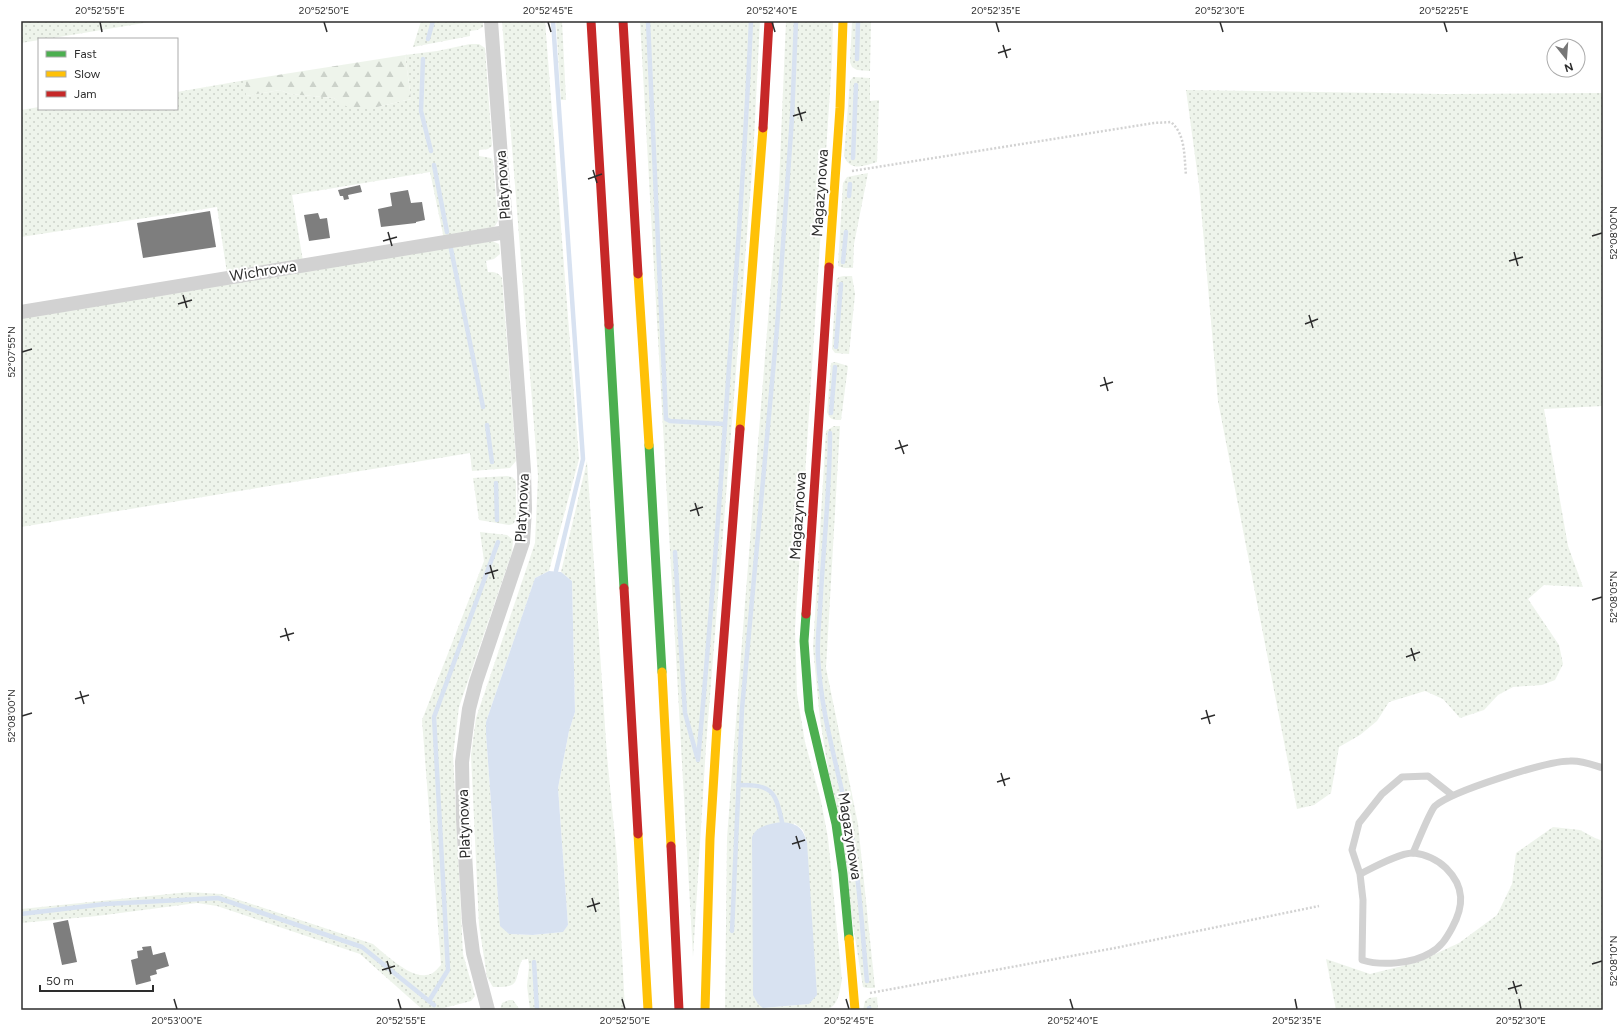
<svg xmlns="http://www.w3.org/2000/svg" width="1624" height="1031" font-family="Figtree,sans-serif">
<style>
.grass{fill:url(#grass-dots);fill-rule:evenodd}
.forest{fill:url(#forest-firs)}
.water{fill:#d8e2f1}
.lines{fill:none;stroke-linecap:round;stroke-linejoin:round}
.stream{stroke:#d8e2f1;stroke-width:4.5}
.building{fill:#7e7e7e}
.path{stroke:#d2d2d2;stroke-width:2.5;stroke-dasharray:2 2;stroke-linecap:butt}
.lane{stroke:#d2d2d2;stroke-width:7}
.street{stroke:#d2d2d2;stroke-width:14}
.fast{stroke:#4caf50;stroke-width:9}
.slow{stroke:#ffc107;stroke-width:9}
.jam{stroke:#c62828;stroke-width:9}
.ticks{fill:none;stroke:#2d2d2d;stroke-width:1.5}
.labels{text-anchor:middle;stroke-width:4;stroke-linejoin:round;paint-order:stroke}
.street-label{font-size:15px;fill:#2d2d2d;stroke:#fff}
.neatline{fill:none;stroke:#2d2d2d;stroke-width:1.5}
.ticks-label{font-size:10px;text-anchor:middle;fill:#2d2d2d}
</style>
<defs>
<pattern id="grass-dots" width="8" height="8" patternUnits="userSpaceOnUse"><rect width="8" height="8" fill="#eef4eb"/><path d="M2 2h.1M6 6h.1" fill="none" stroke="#ccd2ca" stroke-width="1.8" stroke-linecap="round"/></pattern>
<pattern id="forest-firs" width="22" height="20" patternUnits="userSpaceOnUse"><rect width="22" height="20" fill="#eef4eb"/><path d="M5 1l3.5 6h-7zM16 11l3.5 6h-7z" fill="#ccd2ca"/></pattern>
</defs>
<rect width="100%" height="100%" fill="#fff"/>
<g class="grass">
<polygon points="21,21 156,21 47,39 39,39 39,40 21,43"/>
<polygon points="421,21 483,21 483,27 477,30 470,31 470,36 413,47"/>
<path d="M 502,21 L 545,21 L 579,459 L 549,571 L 535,578 L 486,722 L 486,734 L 499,911 L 509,934 L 534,935 L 562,932 L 568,925 L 558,788 L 569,731 L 575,712 L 572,581 L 561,572 L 587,461 L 607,756 L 617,858 L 625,1010 L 530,1010 L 527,986 L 529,966 L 528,959 L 522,960 C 513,980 523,988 493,987 L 487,977 L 479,925 L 471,755 L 476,718 L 535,543 L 538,476 Z"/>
<polygon points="556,21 562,21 566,100 561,100"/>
<polygon points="640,21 760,21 753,159 706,746 693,957"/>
<path d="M 786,21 L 833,21 L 832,60 L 795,629 L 797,694 L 805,742 L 821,801 L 828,838 L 842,980 C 839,992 839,1006 826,1010 L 725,1010 L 727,838 L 745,603 L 779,184 ZM 794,823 L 803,830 L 807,842 L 809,1004 L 763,1008 Z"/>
<polygon points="852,21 871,21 870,71 857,70 852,67 850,62"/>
<polygon points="470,44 479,44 485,48 492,146 488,149 479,150 479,156 491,158 493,161 498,221 495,226 491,228 444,239 430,172 292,195 303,261 227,273 217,207 21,237 21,110 39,107 39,109 177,109 177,92 246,80 246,96 280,90 290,94 334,98 343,104 377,107 411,99 405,55 437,51"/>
<path d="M 853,77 L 870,78 L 870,101 L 879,100 L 877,162 C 864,166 850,172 844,156 L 850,81 Z"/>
<polygon points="1186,90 1444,94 1603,93 1603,406 1544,409 1568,546 1583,587 1544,585 1528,599 1559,645 1563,664 1555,680 1542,685 1513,687 1498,695 1484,710 1460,718 1443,699 1425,691 1389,702 1377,721 1360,735 1339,747 1331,793 1314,805 1297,809 1218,401 1199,185"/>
<polygon points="868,173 854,244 853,268 844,268 838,266 843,183 847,177"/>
<path d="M 492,241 L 499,244 L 500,254 L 494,259 L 486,261 L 488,272 C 494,272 498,272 502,278 L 516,461 L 510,468 L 472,471 L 470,453 L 21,527 L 21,316 Z"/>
<polygon points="844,276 852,276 855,294 849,354 835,353 832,349 836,280 839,277"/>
<path d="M 835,362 L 848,366 L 841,420 C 833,420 830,420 827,412 L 831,363 Z"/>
<polygon points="834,426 840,426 826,668 858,824 875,988 867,988 863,987 820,719 813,648 826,431"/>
<polygon points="507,476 512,477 516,481 516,520 513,524 509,525 479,520 473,478"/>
<path d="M 480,532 L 507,535 L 513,540 L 512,552 L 459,707 L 453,755 L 463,954 L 475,996 L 471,1001 L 436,1010 L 423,1010 L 360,954 L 217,906 L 197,903 L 97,916 L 21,923 L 21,909 L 189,892 L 221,894 L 373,944 C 385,954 410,978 426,975 C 433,975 437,969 441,965 L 422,720 L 484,561 Z"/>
<polygon points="1553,827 1580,830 1595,838 1603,841 1603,1010 1336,1010 1326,959 1370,974 1418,962 1459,943 1497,915 1512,884 1516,853"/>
<polygon points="877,997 878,1010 863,1010 865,1001 869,998"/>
<polygon points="509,1000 513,1000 520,1010 500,1010 502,1003"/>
</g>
<polygon class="forest" points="405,55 411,99 377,107 353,108 343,105 334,98 290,94 280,90 246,96 246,80"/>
<g class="water">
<polygon points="549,571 561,572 572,581 575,712 569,731 558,788 568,925 563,932 533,935 509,934 500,926 486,734 486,722 535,578"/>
<path d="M 782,822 C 798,824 802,827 807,842 L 817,995 L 809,1004 L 763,1008 L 758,1004 L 753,995 L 752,837 C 757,825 771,824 782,822 Z"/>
</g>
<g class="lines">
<g class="stream">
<polyline points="553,21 583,459 556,571"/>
<polyline points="648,21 666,419 670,421 725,424"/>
<polyline points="428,39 433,21"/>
<polyline points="423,59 421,111 431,151"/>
<polyline points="857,59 858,22"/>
<polyline points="853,158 856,85"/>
<polyline points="434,165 447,232"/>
<polyline points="849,196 850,184"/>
<polyline points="451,249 483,407"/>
<polyline points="843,262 846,232"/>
<polyline points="836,347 841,284"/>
<polyline points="831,413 835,367"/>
<polyline points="487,425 492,462"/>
<path d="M 830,433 C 830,492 823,550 820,609 C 819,625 817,642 818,657 C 821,718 840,774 851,833 C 860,882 862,932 867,981"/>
<polyline points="496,483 497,520"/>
<polyline points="675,552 685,713 697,757"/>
<path d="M 698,760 C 710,629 720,498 729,367 C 738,251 746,136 751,21"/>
<path d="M 738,785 C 771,785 775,789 782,822"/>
<polyline points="21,914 105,904 218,898 362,947 434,1005"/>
<polyline points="732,931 742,709 777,328 792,118 796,21"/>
<polyline points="534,962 537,1010"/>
<polyline points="429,1001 448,970 434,717 498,542"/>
<polyline points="869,1008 870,1010"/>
</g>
</g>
<g class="building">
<polygon points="360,185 362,192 348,195 349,199 344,200 343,196 340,196 338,190"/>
<polygon points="408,190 411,203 422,202 425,220 416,222 416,223 381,227 378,209 392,206 390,193"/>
<polygon points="210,211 216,247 143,258 137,223"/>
<polygon points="318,213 320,219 327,218 330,238 309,241 304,215"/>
<polygon points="68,920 77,962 62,965 53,923"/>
<polygon points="151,946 153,955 165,952 169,966 156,970 157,974 150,976 151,981 136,985 131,960 138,958 137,951 143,950 142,947"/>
</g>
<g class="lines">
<g class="path">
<path d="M 852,171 L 1154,123 L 1171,122 C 1186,135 1184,157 1186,175"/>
<polyline points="870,993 1115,948 1319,906"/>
</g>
<g class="lane">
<path d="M 1413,853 C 1417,844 1430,811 1435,806 C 1452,791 1547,761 1570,761 C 1581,760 1593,765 1603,768"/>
<path d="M 1360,874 C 1372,868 1401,852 1414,853 C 1425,854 1438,860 1446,868 C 1465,887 1464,906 1452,928 C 1446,939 1441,947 1430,953 C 1412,964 1381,966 1362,960 L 1363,900 L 1360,874 L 1352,850 L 1359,823 L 1382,794 L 1402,777 L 1428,776 L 1452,795"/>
</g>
<g class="street">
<polyline points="21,312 506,232"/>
<polyline points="488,1010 473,953 469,922 463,819 462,762 469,709 476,682 523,542 525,509 524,470 491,21"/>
</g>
<g class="fast">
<polyline points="609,325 624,588"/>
<polyline points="649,445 662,672"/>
<polyline points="806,614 804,641 809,710 836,824 843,874 849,939"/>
</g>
<g class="slow">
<polyline points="829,267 840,108 843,21"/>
<polyline points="638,274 649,445"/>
<polyline points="740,429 763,128"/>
<polyline points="662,672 671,846"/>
<polyline points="638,834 648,1010"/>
<polyline points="849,939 855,1010"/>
<polyline points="705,1010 710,839 717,726"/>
</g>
<g class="jam">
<polyline points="591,21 609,325"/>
<polyline points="623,21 638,274"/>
<polyline points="763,128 769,21"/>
<polyline points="624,588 638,834"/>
<polyline points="806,614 829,267"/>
<polyline points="717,726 740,429"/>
<polyline points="671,846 679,1010"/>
</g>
</g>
<path class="ticks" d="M 100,22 L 102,32M 324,22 L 327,32M 548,22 L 551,32M 772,22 L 775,32M 996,22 L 999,32M 1220,22 L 1223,32M 1444,22 L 1447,32M 1003,45 L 1007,58M 998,53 L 1011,49M 798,107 L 802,121M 793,116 L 806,112M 593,170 L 597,183M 588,179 L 602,174M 388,232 L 392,246M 1592,236 L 1602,233M 383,241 L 397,237M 1514,252 L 1518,266M 1509,261 L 1523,257M 183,295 L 187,308M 178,304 L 192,300M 1309,315 L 1313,328M 1305,324 L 1318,319M 22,352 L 32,349M 1104,377 L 1108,391M 1100,386 L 1113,382M 899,440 L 904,454M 895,449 L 908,445M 695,503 L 699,516M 690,511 L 703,507M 490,565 L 494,579M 485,574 L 498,570M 1592,600 L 1602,597M 285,628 L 289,641M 280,637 L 294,633M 1411,648 L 1415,661M 1406,657 L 1420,652M 80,691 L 84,704M 75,699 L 89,695M 1206,710 L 1210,724M 22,716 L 32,713M 1201,719 L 1215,715M 1001,773 L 1005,786M 997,782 L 1010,778M 796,836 L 800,849M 792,844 L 805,840M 592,898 L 596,912M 587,907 L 600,903M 387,961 L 391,974M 1592,964 L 1602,961M 382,970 L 395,966M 1513,981 L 1517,994M 1508,989 L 1522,985M 174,999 L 177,1009M 398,999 L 401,1009M 622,999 L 625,1009M 846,999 L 849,1009M 1070,999 L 1073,1009M 1295,999 L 1297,1009M 1519,999 L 1521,1009"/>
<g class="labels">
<g class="street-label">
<text transform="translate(503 185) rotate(-94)" y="5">Platynowa</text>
<text transform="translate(820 193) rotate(-86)" y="5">Magazynowa</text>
<text transform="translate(263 271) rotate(-9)" y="5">Wichrowa</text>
<text transform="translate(522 508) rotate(-87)" y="5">Platynowa</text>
<text transform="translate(798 516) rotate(-86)" y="5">Magazynowa</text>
<text transform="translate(464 824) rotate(-92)" y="5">Platynowa</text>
<text transform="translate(850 836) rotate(81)" y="5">Magazynowa</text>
</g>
</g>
<rect width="1624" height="1031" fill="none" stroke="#ffffff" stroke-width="44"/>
<rect x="38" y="38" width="140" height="72" fill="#ffffff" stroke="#ababab"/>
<rect x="46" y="51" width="20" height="6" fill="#4caf50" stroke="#ababab"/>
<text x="74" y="58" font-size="12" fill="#2d2d2d">Fast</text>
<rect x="46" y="71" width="20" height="6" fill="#ffc107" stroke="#ababab"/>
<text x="74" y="78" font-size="12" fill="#2d2d2d">Slow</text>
<rect x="46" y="91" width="20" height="6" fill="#c62828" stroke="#ababab"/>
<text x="74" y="98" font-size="12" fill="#2d2d2d">Jam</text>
<g transform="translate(1566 58) rotate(163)"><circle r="19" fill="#ffffff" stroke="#ababab"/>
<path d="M0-3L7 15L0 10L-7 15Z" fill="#767676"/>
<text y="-6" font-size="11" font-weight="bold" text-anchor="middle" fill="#2d2d2d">N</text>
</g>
<path d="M40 985v6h113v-6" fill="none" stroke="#2d2d2d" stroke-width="2"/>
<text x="46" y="985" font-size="12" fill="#2d2d2d" stroke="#ffffff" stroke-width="3" paint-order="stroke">50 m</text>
<rect x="22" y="22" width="1580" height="987" class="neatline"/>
<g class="ticks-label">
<text x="100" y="14">20°52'55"E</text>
<text x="324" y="14">20°52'50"E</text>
<text x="548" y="14">20°52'45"E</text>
<text x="772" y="14">20°52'40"E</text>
<text x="996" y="14">20°52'35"E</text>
<text x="1220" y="14">20°52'30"E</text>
<text x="1444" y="14">20°52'25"E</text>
<text transform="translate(1613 233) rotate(-90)" y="4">52°08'00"N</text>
<text transform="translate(11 352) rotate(-90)" y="4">52°07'55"N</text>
<text transform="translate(1613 597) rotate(-90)" y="4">52°08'05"N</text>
<text transform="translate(11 716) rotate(-90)" y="4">52°08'00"N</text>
<text transform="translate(1613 961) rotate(-90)" y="4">52°08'10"N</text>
<text x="177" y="1024">20°53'00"E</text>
<text x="401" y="1024">20°52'55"E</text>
<text x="625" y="1024">20°52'50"E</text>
<text x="849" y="1024">20°52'45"E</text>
<text x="1073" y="1024">20°52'40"E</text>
<text x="1297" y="1024">20°52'35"E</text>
<text x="1521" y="1024">20°52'30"E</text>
</g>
</svg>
